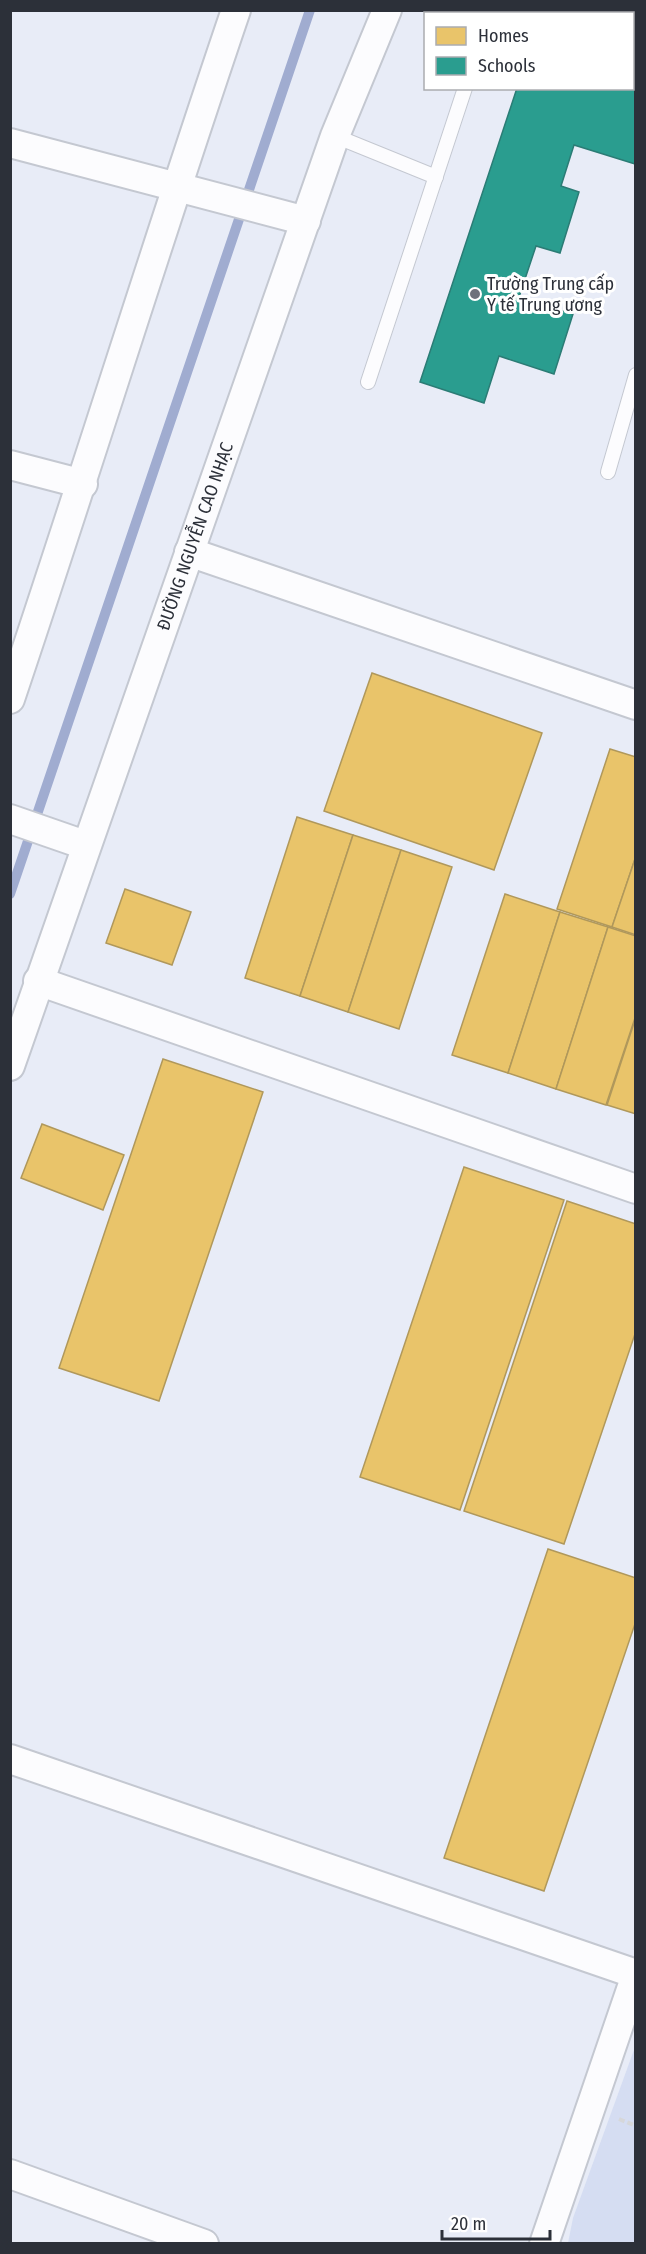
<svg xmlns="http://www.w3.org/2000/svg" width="646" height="2254" font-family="'Fira Sans Condensed',sans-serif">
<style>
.green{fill:#d5ddf2}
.homes{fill:#e9c46a;stroke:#b0985b;stroke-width:1.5}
.schools{fill:#2a9d8f;stroke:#2b7c75;stroke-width:1.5}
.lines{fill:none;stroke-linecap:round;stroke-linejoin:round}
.stream{stroke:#a0acd0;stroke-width:10}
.service-casing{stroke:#c4c8d1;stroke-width:16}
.minor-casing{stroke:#c4c8d1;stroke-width:32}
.path{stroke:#d6d7da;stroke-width:4;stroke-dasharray:6 3;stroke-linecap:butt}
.service{stroke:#fcfcfe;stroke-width:14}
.minor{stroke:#fcfcfe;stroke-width:28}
.poi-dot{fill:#6e727c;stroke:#fff;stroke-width:2}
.labels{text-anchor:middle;stroke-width:6;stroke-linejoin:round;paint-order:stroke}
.poi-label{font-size:18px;fill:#2c3039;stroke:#fff;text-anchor:start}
.street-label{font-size:18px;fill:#2c3039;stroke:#fff}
</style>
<rect width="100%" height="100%" fill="#e8ecf7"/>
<polygon class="green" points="635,2047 635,2243 568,2243 573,2218"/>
<g class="homes">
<polygon points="372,673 542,733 494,870 324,811"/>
<polygon points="610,749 636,757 636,856 612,927 557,909"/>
<polygon points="297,817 353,835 300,996 245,978"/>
<polygon points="353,835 401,850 348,1012 300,996"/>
<polygon points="401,850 452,867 399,1029 348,1012"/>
<polygon points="636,856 636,935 612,927"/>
<polygon points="125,889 191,912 172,965 106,943"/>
<polygon points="505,894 560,912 508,1073 452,1055"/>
<polygon points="560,912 608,927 556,1089 508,1073"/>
<polygon points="608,927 636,936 636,1015 606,1105 556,1089"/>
<polygon points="636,1017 636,1114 607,1105"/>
<polygon points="163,1059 263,1092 159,1401 59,1368"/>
<polygon points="42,1124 124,1155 103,1210 21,1178"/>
<polygon points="464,1167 564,1200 460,1510 360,1477"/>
<polygon points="567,1201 636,1224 636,1331 564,1544 464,1511"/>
<polygon points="548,1549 636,1578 636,1621 544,1891 444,1858"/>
</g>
<g class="schools">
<polygon points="542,10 558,10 567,14 541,14"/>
<polygon points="632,86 636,87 635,164 574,145 561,186 579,192 560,253 536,246 519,297 573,314 554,374 499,356 484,403 420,382 517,88 632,88"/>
</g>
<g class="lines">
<polyline class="stream" points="10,894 310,10"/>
<g class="service-casing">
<g id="service">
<polyline points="490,14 491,10"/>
<polyline points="335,136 436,177"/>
<polyline points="368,382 465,88"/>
<polyline points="608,472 636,375"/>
</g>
</g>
<g class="minor-casing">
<g id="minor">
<polyline points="10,143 306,221"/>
<polyline points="10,465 83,484"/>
<polyline points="189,552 636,705"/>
<path d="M 10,699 C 87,470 158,239 236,10"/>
<polyline points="10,819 85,845"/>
<polyline points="38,981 636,1189"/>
<path id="s1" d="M 10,1066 L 335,136 L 387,10"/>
<polyline points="10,1759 636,1974"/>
<polyline points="10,2174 204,2244"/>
<polyline points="544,2244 636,1975"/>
</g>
</g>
<polyline class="path" points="619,2119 636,2126"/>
<use href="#service" class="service"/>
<use href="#minor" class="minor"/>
</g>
<circle class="poi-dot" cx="475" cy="294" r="6"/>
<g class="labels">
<g class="poi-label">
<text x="487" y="290">Trường Trung cấp<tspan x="487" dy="21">Y tế Trung ương</tspan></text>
</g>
<g class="street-label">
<text dy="6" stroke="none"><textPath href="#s1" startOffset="561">ĐƯỜNG NGUYỄN CAO NHẠC</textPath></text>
</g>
</g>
<rect width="646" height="2254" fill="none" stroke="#2c3039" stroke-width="24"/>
<rect x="424" y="12" width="210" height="78" fill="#ffffff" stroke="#abacb0" stroke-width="1.5"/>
<rect x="436" y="27" width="30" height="18" fill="#e9c46a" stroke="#abacb0" stroke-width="1.5"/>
<text x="478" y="42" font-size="18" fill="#2c3039">Homes</text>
<rect x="436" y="57" width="30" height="18" fill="#2a9d8f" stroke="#abacb0" stroke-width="1.5"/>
<text x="478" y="72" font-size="18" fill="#2c3039">Schools</text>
<path d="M442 2230v9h108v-9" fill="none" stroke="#2c3039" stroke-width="3"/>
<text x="451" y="2230" font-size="18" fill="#2c3039" stroke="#ffffff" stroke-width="4.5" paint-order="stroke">20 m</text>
</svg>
